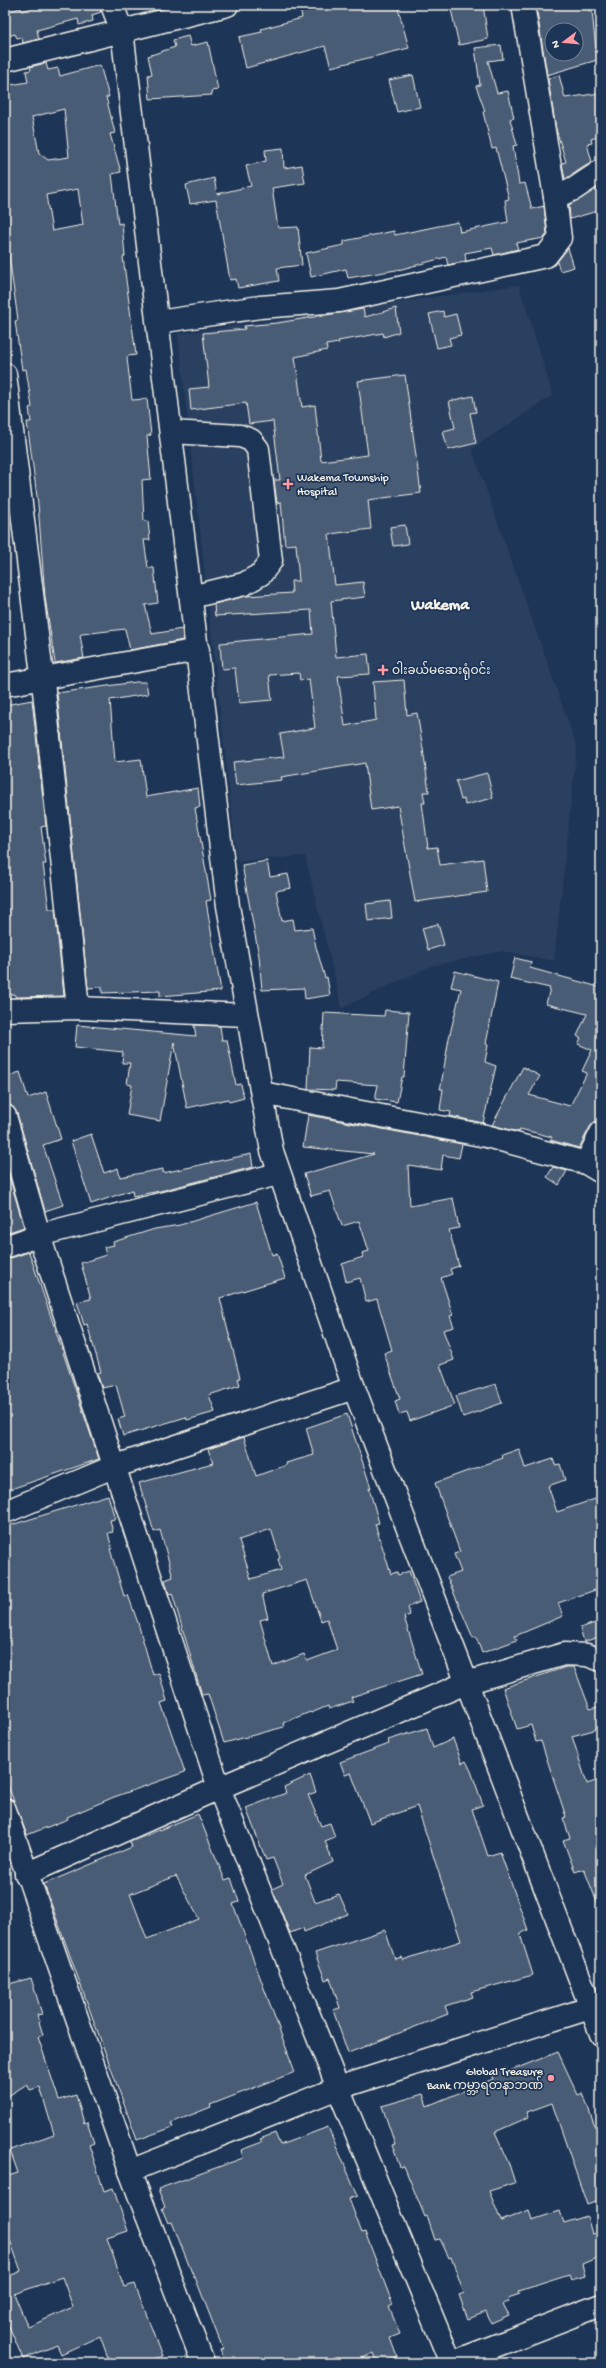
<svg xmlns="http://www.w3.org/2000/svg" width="606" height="2368" font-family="'Gochi Hand','Noto Sans Myanmar',sans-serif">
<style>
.built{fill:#2a4060}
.building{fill:#485b74;stroke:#f4f1e8;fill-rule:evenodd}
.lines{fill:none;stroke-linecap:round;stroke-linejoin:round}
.minor-casing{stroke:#f4f1e8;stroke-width:25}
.minor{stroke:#1d3557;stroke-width:22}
.poi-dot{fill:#ff9aa2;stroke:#1d3557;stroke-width:1.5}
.labels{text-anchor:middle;stroke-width:3.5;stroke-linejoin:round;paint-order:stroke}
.poi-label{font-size:12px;fill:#f4f1e8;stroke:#1d3557;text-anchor:start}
.district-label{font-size:16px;font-weight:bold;fill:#f4f1e8;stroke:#1d3557}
</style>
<rect width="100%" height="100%" fill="#1d3557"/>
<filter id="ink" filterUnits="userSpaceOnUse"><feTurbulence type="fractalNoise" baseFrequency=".025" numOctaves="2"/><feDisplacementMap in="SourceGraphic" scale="8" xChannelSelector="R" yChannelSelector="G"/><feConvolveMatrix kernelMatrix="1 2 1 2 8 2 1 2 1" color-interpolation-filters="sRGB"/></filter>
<g filter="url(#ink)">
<polygon class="built" points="519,285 553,395 472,449 577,747 554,961 502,951 431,966 342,1008 305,856 237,861 178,334"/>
<g class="building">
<polygon points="42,5 100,5 101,12 92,15 93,21 79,25 78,19 37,30 39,39 23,43 22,37 17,38 15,34 5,37 5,12 21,8 22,11"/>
<polygon points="312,5 332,5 333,9 353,5 397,5 409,48 331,67 325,46 246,68 239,37 262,32 261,29 302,18 300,8"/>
<polygon points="450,5 483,5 488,39 459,45"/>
<path d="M 536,5 L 589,5 L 589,11 L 592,11 L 597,60 L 547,75 ZM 552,30 L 576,30 L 576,54 L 552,54 Z"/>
<polygon points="188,36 191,46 208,42 218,90 211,91 212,95 150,99 148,75 152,74 148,56 175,47 173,40"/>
<polygon points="501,45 503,59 488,61 497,93 508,91 514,118 510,119 517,145 513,146 519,184 525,183 532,209 544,206 547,234 544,238 516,243 518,249 494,255 492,248 465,253 466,261 448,265 446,257 402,269 348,278 346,269 311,277 306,253 344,245 344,241 394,231 395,235 458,222 460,232 508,222 505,200 509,199 496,148 492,149 483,112 485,111 476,86 480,85 475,48"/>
<path d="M 46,63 L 48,70 L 58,68 L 60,76 L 100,65 L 109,97 L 106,97 L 115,133 L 110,134 L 121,172 L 112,174 L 118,224 L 122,223 L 125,256 L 123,257 L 136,355 L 128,356 L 127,358 L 132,400 L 147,399 L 151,435 L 147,436 L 151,479 L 142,480 L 144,521 L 148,521 L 150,540 L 144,540 L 148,568 L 154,568 L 158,603 L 145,605 L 152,634 L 182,629 L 183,640 L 130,650 L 125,629 L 82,634 L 80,635 L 84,658 L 55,663 L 45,597 L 38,504 L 27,422 L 31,422 L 29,408 L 32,407 L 26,369 L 22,370 L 15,321 L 18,320 L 5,228 L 5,209 L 9,208 L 5,184 L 5,86 L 28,82 L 26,71 L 31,70 L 30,67 ZM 64,109 L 69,157 L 48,160 L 39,153 L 32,117 ZM 78,189 L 83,225 L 52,231 L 46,195 Z"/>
<polygon points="413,75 420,107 397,112 389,80"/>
<polygon points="559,75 565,98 601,93 601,136 591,139 592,143 587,144 592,162 565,179 562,163 566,162 556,129 548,79"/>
<polygon points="283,148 284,168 302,165 305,183 272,188 278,228 298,227 302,265 277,268 279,281 238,288 236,279 230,280 216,200 190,204 186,185 214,178 217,194 251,186 246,166 266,161 265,150"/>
<polygon points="599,187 601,210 570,219 569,205"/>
<polygon points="568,248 574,267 560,271 557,262"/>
<polygon points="396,308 399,332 384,337 383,333 338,341 339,343 326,345 327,350 295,357 302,407 315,405 321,461 368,455 358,381 405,375 421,493 368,500 371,529 329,534 335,585 363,582 365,597 331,601 336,657 368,654 370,674 338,676 345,726 376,720 373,682 404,680 407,715 417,713 423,749 429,792 423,792 425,803 422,803 428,848 437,847 440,865 483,859 487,892 415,902 398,806 371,810 365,763 281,777 282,780 236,785 233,762 284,757 280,734 315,728 309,679 300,680 299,673 269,675 272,700 239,703 235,668 222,669 220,643 313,634 311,610 215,616 214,604 246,596 292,593 291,581 299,581 296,544 285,545 281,502 277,503 274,480 280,480 273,421 249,424 246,403 191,410 189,389 209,387 203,333 245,329 244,326 277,323 363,309 365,317"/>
<polygon points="443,311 444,317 456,314 461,335 449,338 451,345 437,348 429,314"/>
<polygon points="473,396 476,412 470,413 476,443 448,450 443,431 455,428 449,401"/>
<polygon points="405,525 408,544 393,546 390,527"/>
<polygon points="136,682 146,682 148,694 110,700 115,762 141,759 146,797 198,788 200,807 195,808 211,900 206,901 221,991 160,996 160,991 102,993 102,987 88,988 57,693"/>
<polygon points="32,700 46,826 41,827 46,864 43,864 49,909 55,909 64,996 15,997 15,994 5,995 5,844 8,843 5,821 5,705"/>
<polygon points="487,773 493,798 465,805 464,799 461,800 456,781"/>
<polygon points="267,861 270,877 288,874 291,888 276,891 282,921 293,919 295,930 312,928 316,947 325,978 327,977 330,995 305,999 304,988 262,990 259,956 242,865"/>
<polygon points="390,901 392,918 368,921 366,904"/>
<polygon points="438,924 444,945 428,950 422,928"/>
<polygon points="515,958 531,962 530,968 599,987 601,983 601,1121 594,1122 590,1127 579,1148 554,1141 550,1140 552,1137 520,1129 519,1132 492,1125 523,1067 540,1076 529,1095 570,1106 587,1073 582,1071 592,1050 578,1044 581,1038 577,1036 587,1014 546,1004 550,988 510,979"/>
<polygon points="455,971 498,982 486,1044 488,1045 485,1062 496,1066 483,1123 450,1116 451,1112 440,1110 443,1089 440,1089 441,1085 449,1038 461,989 451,987"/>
<polygon points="385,1010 409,1012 404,1077 402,1077 397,1102 375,1099 378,1085 336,1082 335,1090 308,1089 310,1047 322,1048 324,1013 384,1016"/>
<polygon points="77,1025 196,1036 194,1025 220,1026 222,1040 227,1040 236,1085 241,1084 244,1098 229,1102 228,1099 187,1108 174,1042 160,1121 127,1115 132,1085 127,1084 130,1063 122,1063 123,1052 75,1047"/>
<polygon points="20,1072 28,1098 46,1092 61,1139 43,1145 63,1205 45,1211 17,1113 13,1107 5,1104 5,1077"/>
<polygon points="308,1115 462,1144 459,1158 443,1155 441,1170 408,1165 410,1206 453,1198 459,1228 449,1230 459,1266 450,1269 452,1274 441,1278 453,1315 450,1316 454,1327 443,1330 454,1360 440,1365 455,1405 410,1421 407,1412 399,1414 395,1401 400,1399 384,1353 392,1350 377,1299 366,1302 360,1278 346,1282 342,1264 363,1257 362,1253 369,1251 359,1221 342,1226 330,1191 311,1196 304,1174 374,1154 303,1147"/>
<polygon points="91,1134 104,1173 118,1168 120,1177 163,1169 163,1173 251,1154 253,1167 160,1191 133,1196 132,1190 91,1204 71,1141"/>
<polygon points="5,1162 24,1227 6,1233 5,1229"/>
<polygon points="553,1167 567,1171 559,1185 547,1177"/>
<polygon points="256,1202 272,1255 277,1253 285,1278 220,1298 240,1378 238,1378 240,1385 209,1395 215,1412 187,1420 186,1417 123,1436 118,1419 125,1417 116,1385 102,1388 97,1373 101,1372 87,1324 84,1325 77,1302 91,1299 81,1263 106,1255 104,1247 114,1245 113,1242 155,1229 180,1225"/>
<polygon points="29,1252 99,1459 5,1491 5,1260"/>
<polygon points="496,1384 502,1403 463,1417 456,1396"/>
<path d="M 347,1414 L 371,1488 L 369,1488 L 379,1523 L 375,1524 L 391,1574 L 397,1572 L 398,1575 L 409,1571 L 420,1602 L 408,1607 L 410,1615 L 404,1617 L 422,1674 L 351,1697 L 353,1701 L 329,1709 L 328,1706 L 311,1713 L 310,1712 L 283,1723 L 284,1727 L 224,1743 L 208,1694 L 202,1695 L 172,1593 L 169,1594 L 165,1580 L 173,1577 L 160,1530 L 154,1532 L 139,1483 L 213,1463 L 208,1449 L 244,1437 L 256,1476 L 287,1465 L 286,1463 L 314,1455 L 306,1428 ZM 271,1529 L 280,1558 L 278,1559 L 281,1570 L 251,1579 L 239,1540 ZM 307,1580 L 321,1621 L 327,1619 L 337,1650 L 307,1661 L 304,1654 L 273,1666 L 260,1620 L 268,1618 L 262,1594 Z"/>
<polygon points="519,1449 525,1468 553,1459 555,1465 560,1464 565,1480 548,1486 557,1512 601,1497 601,1588 558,1603 563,1616 515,1636 517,1640 482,1653 476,1637 473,1638 447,1577 461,1572 454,1554 460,1552 435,1483 492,1462 503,1458 502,1455"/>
<polygon points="108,1495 115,1519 110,1520 113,1532 108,1533 112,1549 110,1549 124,1596 128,1595 138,1623 153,1675 159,1673 167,1701 161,1703 185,1772 114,1797 67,1817 68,1819 27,1835 5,1778 5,1527"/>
<polygon points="601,1621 601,1636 584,1642 580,1628"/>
<polygon points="566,1667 574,1667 590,1709 601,1706 601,1728 572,1736 587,1784 601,1779 600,1910 584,1869 575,1872 563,1840 570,1838 563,1818 566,1817 541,1741 536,1742 531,1725 517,1729 503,1688"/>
<polygon points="427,1728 433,1748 453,1739 462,1763 466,1761 471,1771 483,1805 472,1809 488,1856 500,1852 528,1930 520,1934 533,1975 471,1992 473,1997 445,2006 448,2014 348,2053 333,2010 340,2008 330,1978 325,1980 315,1953 385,1930 395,1959 402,1957 403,1960 461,1941 417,1806 370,1823 351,1773 345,1775 340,1762 389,1744 388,1740"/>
<polygon points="310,1775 316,1792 308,1795 321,1826 330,1823 335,1837 325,1841 333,1862 305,1875 315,1902 339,1894 348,1914 304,1932 303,1928 290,1933 272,1889 283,1884 273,1858 266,1860 246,1808 286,1793 284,1787"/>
<path d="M 198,1814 L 225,1880 L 231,1878 L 239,1902 L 233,1904 L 295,2072 L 210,2105 L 211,2107 L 171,2123 L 173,2127 L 137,2140 L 44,1884 L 132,1847 L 130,1842 ZM 176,1876 L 199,1919 L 147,1939 L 130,1894 Z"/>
<path d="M 31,1978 L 42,2014 L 37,2015 L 43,2035 L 38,2037 L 59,2100 L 76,2095 L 84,2123 L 87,2122 L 94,2143 L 89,2145 L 104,2191 L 113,2188 L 128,2231 L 107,2238 L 124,2287 L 135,2284 L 162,2356 L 143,2363 L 110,2363 L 100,2336 L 61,2354 L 57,2345 L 23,2359 L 5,2317 L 5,2273 L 7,2277 L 21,2271 L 5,2226 L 5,2177 L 18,2173 L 10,2150 L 54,2134 L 40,2087 L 30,2090 L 27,2084 L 5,2098 L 5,1985 ZM 62,2277 L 73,2307 L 28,2327 L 14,2294 Z"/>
<polygon points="558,2052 578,2095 583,2093 595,2127 601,2124 601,2200 587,2205 552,2103 527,2112 529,2117 495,2132 508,2161 515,2183 489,2191 501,2221 529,2210 532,2220 560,2211 564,2223 587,2216 592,2234 601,2232 601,2256 582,2264 585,2276 571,2280 569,2275 519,2291 520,2294 508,2298 509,2301 503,2304 509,2315 491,2323 486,2312 468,2319 459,2295 464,2293 451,2257 449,2258 440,2239 435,2240 427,2216 425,2217 404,2166 400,2167 392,2145 395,2144 382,2106 423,2094 427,2106 493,2079 491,2074 506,2068 507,2072"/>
<polygon points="328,2127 358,2196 349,2199 362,2233 365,2232 393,2305 389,2307 400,2334 390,2338 397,2357 382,2363 378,2363 374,2353 351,2363 225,2363 220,2350 223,2349 195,2277 194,2278 172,2222 168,2223 162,2209 165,2207 158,2189 243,2158 241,2150 262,2142 260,2139 275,2133 280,2145"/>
</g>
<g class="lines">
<g class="minor-casing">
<g id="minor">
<polyline points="112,5 122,31 228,906 272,1151 354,1388 601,2034"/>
<polyline points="5,60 227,5"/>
<polyline points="555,197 574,189 601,171"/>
<polyline points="158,322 260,307 339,301 546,256 560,238 555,197 523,5"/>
<polyline points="5,374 44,691 78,1008"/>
<polyline points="171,432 240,436 251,440 258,449 271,561 261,574 244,584 191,597"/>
<polyline points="5,685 198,650"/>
<polyline points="5,1010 78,1008 247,1015"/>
<polyline points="262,1093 486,1136 586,1163 601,1172"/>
<polyline points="5,1116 39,1235 219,1788 338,2088 451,2363"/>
<polyline points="586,1163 601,1133"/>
<polyline points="5,1247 39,1235 278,1174"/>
<polyline points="5,1512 113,1467 354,1388"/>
<polyline points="5,1810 130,2171 203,2363"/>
<polyline points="26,1874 219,1788 466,1683 564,1654 587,1655 601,1660"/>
<polyline points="130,2171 338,2088 590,2008"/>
<polyline points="451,2363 601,2305"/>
</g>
</g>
<use href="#minor" class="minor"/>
</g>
</g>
<g class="poi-dot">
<path d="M286 478h4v4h4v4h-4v4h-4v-4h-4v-4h4z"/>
<path d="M381 664h4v4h4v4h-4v4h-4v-4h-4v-4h4z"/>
<circle cx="551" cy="2078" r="4"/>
</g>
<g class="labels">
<g class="poi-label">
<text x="297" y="481">Wakema Township<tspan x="297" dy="14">Hospital</tspan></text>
<text x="392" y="674">ဝါးခယ်မဆေးရုံဝင်း</text>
<text x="543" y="2075" text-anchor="end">Global Treasure<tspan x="543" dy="14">Bank ကမ္ဘာ့ရတနာဘဏ်</tspan></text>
</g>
<g class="district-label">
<text x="440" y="609">Wakema</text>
</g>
</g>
<rect width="606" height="2368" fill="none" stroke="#1d3557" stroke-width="20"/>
<rect x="10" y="10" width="586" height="2348" fill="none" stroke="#f4f1e8" stroke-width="1.5" filter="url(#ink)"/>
<g transform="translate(564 42) rotate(254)"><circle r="19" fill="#1d3557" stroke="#738091"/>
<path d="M0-3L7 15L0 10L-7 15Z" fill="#ff9aa2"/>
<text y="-6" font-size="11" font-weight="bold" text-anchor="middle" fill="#f4f1e8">N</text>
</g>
</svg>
